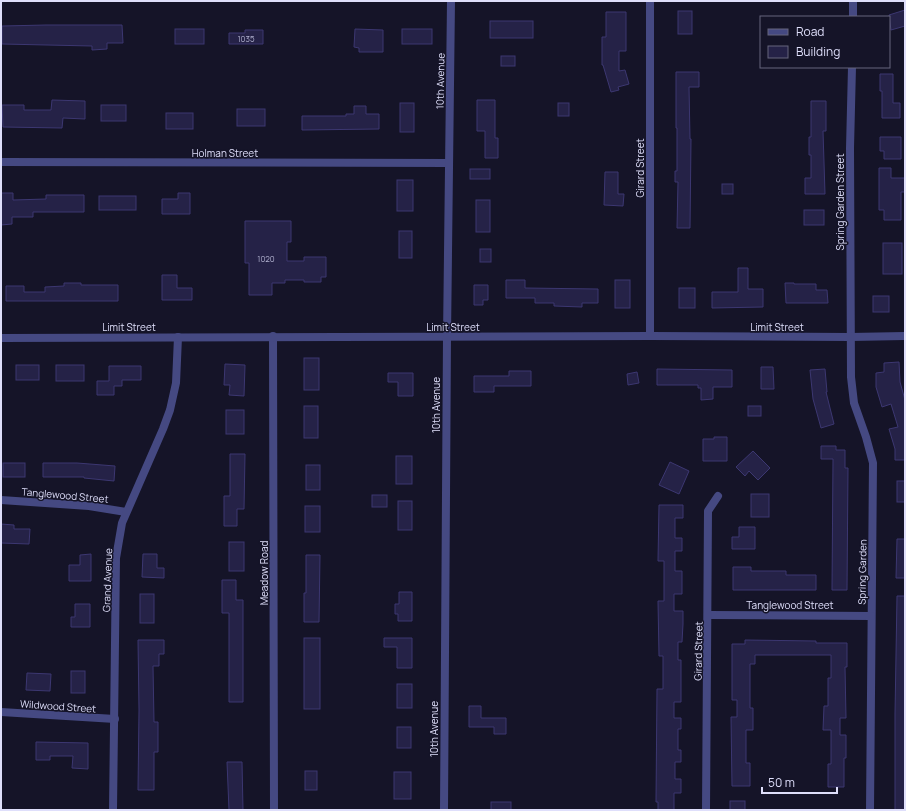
<svg xmlns="http://www.w3.org/2000/svg" width="906" height="811" font-family="Manrope,sans-serif">
<style>
.building{fill:#252247;stroke:#3c3771}
.lines{fill:none;stroke-linecap:round;stroke-linejoin:round}
.minor{stroke:#454982;stroke-width:8}
.tertiary{stroke:#454982;stroke-width:8}
.labels{text-anchor:middle;stroke-width:3;stroke-linejoin:round;paint-order:stroke}
.number-label{font-size:8px;fill:#b0b0ce}
.street-label{font-size:10px;fill:#dfdffb;stroke:#151428}
</style>
<rect width="100%" height="100%" fill="#151428"/>
<g class="building">
<polygon points="905,10 905,26 891,30 889,15"/>
<rect x="678" y="11" width="14" height="23"/>
<polygon points="606,12 626,12 626,51 619,51 619,71 625,70 629,84 618,87 619,90 611,92 603,65 602,65 602,37 606,37"/>
<rect x="490" y="21" width="43" height="17"/>
<polygon points="46,25 122,25 123,43 107,43 107,49 92,50 92,46 2,44 2,26"/>
<rect x="175" y="29" width="29" height="15"/>
<polygon points="355,29 383,30 383,52 359,52 359,48 354,47"/>
<rect x="402" y="29" width="30" height="15"/>
<polygon points="245,30 263,30 263,44 229,44 229,33 245,33"/>
<rect x="501" y="56" width="14" height="10"/>
<polygon points="676,72 699,72 699,87 689,87 690,139 691,139 690,228 677,228 678,182 675,182 675,171 677,171 677,128 676,128"/>
<polygon points="880,74 893,74 893,103 900,103 900,118 882,118 882,91 880,91"/>
<polygon points="52,100 85,101 85,119 63,118 62,128 3,127 2,105 24,105 24,110 51,110"/>
<polygon points="477,100 495,100 495,138 498,138 498,158 485,158 485,131 477,131"/>
<polygon points="811,101 826,101 826,131 823,131 825,194 805,194 805,178 811,178 811,155 809,155 809,137 811,137"/>
<rect x="400" y="103" width="14" height="29"/>
<rect x="558" y="103" width="11" height="13"/>
<rect x="101" y="105" width="25" height="16"/>
<polygon points="354,106 366,106 366,114 379,114 379,129 302,130 302,116 346,116 346,114 354,114"/>
<rect x="237" y="109" width="28" height="17"/>
<rect x="166" y="113" width="27" height="16"/>
<polygon points="880,137 901,137 901,159 884,159 884,151 880,151"/>
<polygon points="879,168 891,168 891,178 905,178 905,192 901,192 901,220 884,220 884,210 879,210"/>
<rect x="470" y="169" width="20" height="10"/>
<polygon points="605,172 618,172 618,194 624,194 623,206 604,205"/>
<rect x="397" y="180" width="16" height="31"/>
<rect x="722" y="184" width="11" height="10"/>
<polygon points="1,193 13,193 13,200 46,199 46,195 84,195 84,212 33,212 33,217 12,217 12,224 1,225"/>
<polygon points="178,193 190,193 190,214 162,214 162,199 178,199"/>
<rect x="99" y="196" width="37" height="14"/>
<rect x="476" y="200" width="14" height="32"/>
<rect x="804" y="210" width="20" height="15"/>
<polygon points="245,221 291,221 291,242 287,242 287,261 304,261 304,257 326,257 326,277 321,277 321,282 304,282 304,280 285,280 285,283 272,283 272,295 249,295 249,263 245,263"/>
<rect x="399" y="231" width="13" height="27"/>
<rect x="883" y="243" width="19" height="31"/>
<rect x="480" y="249" width="11" height="13"/>
<polygon points="738,268 748,268 748,289 763,289 763,307 712,308 712,292 738,292"/>
<polygon points="162,275 177,275 177,288 192,288 192,300 162,300"/>
<polygon points="506,280 525,280 525,288 598,289 598,303 582,303 582,307 554,306 554,303 535,303 535,298 506,298"/>
<rect x="615" y="280" width="15" height="28"/>
<polygon points="64,283 81,283 81,285 118,285 118,301 6,301 6,286 24,286 24,292 45,292 45,287 64,286"/>
<polygon points="785,283 794,283 794,284 816,284 816,290 827,290 828,303 786,303"/>
<polygon points="474,285 488,285 488,300 483,300 483,305 474,305"/>
<rect x="679" y="288" width="16" height="20"/>
<rect x="873" y="296" width="16" height="16"/>
<rect x="304" y="358" width="15" height="32"/>
<polygon points="899,362 900,382 905,400 905,460 895,460 895,449 889,429 898,427 891,404 882,407 876,387 876,373 884,372 884,363"/>
<polygon points="225,364 245,365 244,396 229,395 230,385 224,385"/>
<rect x="16" y="365" width="23" height="15"/>
<rect x="56" y="365" width="28" height="16"/>
<polygon points="109,366 141,366 141,380 122,380 122,386 114,386 114,395 97,395 97,381 109,381"/>
<polygon points="761,367 773,367 774,389 761,389"/>
<polygon points="657,369 732,370 732,387 713,387 713,399 701,400 701,388 698,388 698,385 657,385"/>
<polygon points="825,369 827,392 826,392 834,424 821,428 813,399 810,370"/>
<polygon points="509,371 531,371 531,386 494,386 494,392 474,392 474,376 509,376"/>
<polygon points="637,372 639,383 628,385 627,374"/>
<polygon points="388,373 413,373 413,396 398,396 398,382 388,382"/>
<rect x="304" y="406" width="14" height="32"/>
<rect x="748" y="406" width="13" height="10"/>
<rect x="226" y="410" width="18" height="24"/>
<polygon points="714,437 727,437 727,461 703,461 703,439 714,439"/>
<polygon points="821,446 836,446 836,450 845,450 845,468 848,468 847,590 832,590 833,459 821,459"/>
<polygon points="753,451 770,468 758,480 749,471 745,476 736,467"/>
<polygon points="230,454 245,454 244,509 237,509 237,526 224,526 224,496 230,496"/>
<rect x="396" y="456" width="16" height="28"/>
<polygon points="670,462 689,471 679,494 659,485"/>
<rect x="3" y="463" width="22" height="14"/>
<polygon points="43,463 77,463 115,466 114,481 84,478 84,477 43,477"/>
<rect x="306" y="465" width="14" height="25"/>
<rect x="897" y="481" width="8" height="21"/>
<rect x="751" y="494" width="18" height="23"/>
<rect x="372" y="495" width="15" height="12"/>
<rect x="398" y="501" width="14" height="29"/>
<polygon points="659,505 683,505 683,518 675,518 675,538 682,538 682,551 675,551 675,571 682,571 682,594 674,594 674,611 683,611 683,624 682,642 678,642 678,660 681,660 681,702 674,702 674,718 681,718 681,729 678,729 678,750 681,750 681,762 675,762 675,779 681,779 681,793 674,793 674,810 658,810 658,802 656,802 657,689 663,689 663,656 659,656 658,601 664,601 664,561 658,561"/>
<rect x="305" y="506" width="15" height="26"/>
<polygon points="1,524 14,525 14,529 30,529 29,544 1,543"/>
<polygon points="739,527 755,527 755,549 732,549 732,537 739,537"/>
<polygon points="897,539 905,539 905,578 896,578"/>
<rect x="229" y="542" width="15" height="29"/>
<polygon points="91,554 91,581 69,581 69,565 80,565 80,555"/>
<polygon points="143,554 157,554 157,568 164,568 164,578 142,577"/>
<polygon points="306,555 320,555 319,622 304,622 304,593 306,593"/>
<polygon points="733,567 751,567 751,571 786,571 786,575 816,575 816,590 733,590"/>
<polygon points="222,580 236,580 236,600 243,600 243,702 229,702 229,613 222,613"/>
<polygon points="399,592 412,592 412,621 398,621 398,614 395,614 395,604 399,604"/>
<rect x="140" y="594" width="14" height="29"/>
<polygon points="897,596 905,596 905,810 895,810 895,714"/>
<polygon points="75,604 90,604 90,627 71,627 71,617 75,617"/>
<rect x="304" y="638" width="16" height="71"/>
<polygon points="384,638 412,638 412,668 397,668 397,647 384,647"/>
<polygon points="138,640 164,640 164,654 159,654 159,666 153,666 154,722 158,722 158,752 154,752 154,790 138,790 139,710"/>
<polygon points="745,640 816,641 816,643 847,643 847,667 845,667 846,718 840,718 840,735 846,735 846,758 844,758 844,787 828,787 828,764 831,764 831,730 823,730 824,706 828,706 828,678 831,678 831,655 755,655 755,664 750,664 750,708 753,708 753,730 746,730 746,763 750,763 750,786 732,786 731,717 737,717 737,700 732,700 732,644 745,644"/>
<rect x="71" y="671" width="14" height="22"/>
<polygon points="27,673 51,674 50,691 26,690"/>
<rect x="397" y="684" width="15" height="24"/>
<polygon points="469,706 481,706 481,718 506,718 506,734 494,734 494,727 469,727"/>
<rect x="397" y="727" width="14" height="21"/>
<polygon points="36,742 88,743 88,769 72,768 73,756 50,756 50,760 36,760"/>
<polygon points="227,762 242,762 243,810 229,810"/>
<rect x="305" y="771" width="12" height="19"/>
<rect x="394" y="772" width="17" height="27"/>
<rect x="730" y="801" width="15" height="9"/>
<rect x="491" y="802" width="20" height="8"/>
</g>
<g class="lines">
<g class="minor">
<polyline points="853,17 853,1"/>
<polyline points="852,67 850,148 851,377 854,403 866,437 873,463 870,810"/>
<polyline points="1,162 449,163"/>
<polyline points="273,336 274,810"/>
<polyline points="650,336 650,1"/>
<polyline points="1,500 89,506 126,512"/>
<polyline points="708,615 871,616"/>
<polyline points="1,712 115,719"/>
<polyline points="113,810 116,558 122,523 163,429 170,410 176,383 178,337"/>
<polyline points="706,810 708,511 718,496"/>
</g>
<g class="tertiary">
<polyline points="1,338 650,336 850,337 905,336"/>
<polyline points="444,810 447,337 451,1"/>
</g>
</g>
<g class="labels">
<g class="number-label">
<text x="246" y="42">1035</text>
<text x="266" y="262">1020</text>
</g>
<g class="street-label">
<text transform="translate(440 81) rotate(-89)" y="4">10th Avenue</text>
<text x="225" y="157">Holman Street</text>
<text transform="translate(640 168) rotate(-90)" y="4">Girard Street</text>
<text transform="translate(840 202) rotate(-90)" y="4">Spring Garden Street</text>
<text x="129" y="331">Limit Street</text>
<text x="453" y="331">Limit Street</text>
<text x="777" y="331">Limit Street</text>
<text transform="translate(436 405) rotate(-90)" y="4">10th Avenue</text>
<text transform="translate(65 495) rotate(5)" y="4">Tanglewood Street</text>
<text transform="translate(862 572) rotate(-89)" y="4">Spring Garden</text>
<text transform="translate(264 573) rotate(-90)" y="4">Meadow Road</text>
<text transform="translate(107 580) rotate(-88)" y="4">Grand Avenue</text>
<text x="790" y="609">Tanglewood Street</text>
<text transform="translate(698 651) rotate(-89)" y="4">Girard Street</text>
<text transform="translate(58 706) rotate(4)" y="4">Wildwood Street</text>
<text transform="translate(434 729) rotate(-90)" y="4">10th Avenue</text>
</g>
</g>
<rect width="906" height="811" fill="none" stroke="#dfdffb" stroke-width="4"/>
<rect x="760" y="16" width="130" height="52" fill="#151428" stroke="#66657c"/>
<rect x="768" y="29" width="20" height="6" fill="#454982" stroke="#66657c"/>
<text x="796" y="36" font-size="12" fill="#dfdffb">Road</text>
<rect x="768" y="46" width="20" height="12" fill="#252247" stroke="#66657c"/>
<text x="796" y="56" font-size="12" fill="#dfdffb">Building</text>
<path d="M762 787v6h75v-6" fill="none" stroke="#dfdffb" stroke-width="2"/>
<text x="768" y="787" font-size="12" fill="#dfdffb" stroke="#151428" stroke-width="3" paint-order="stroke">50 m</text>
</svg>
